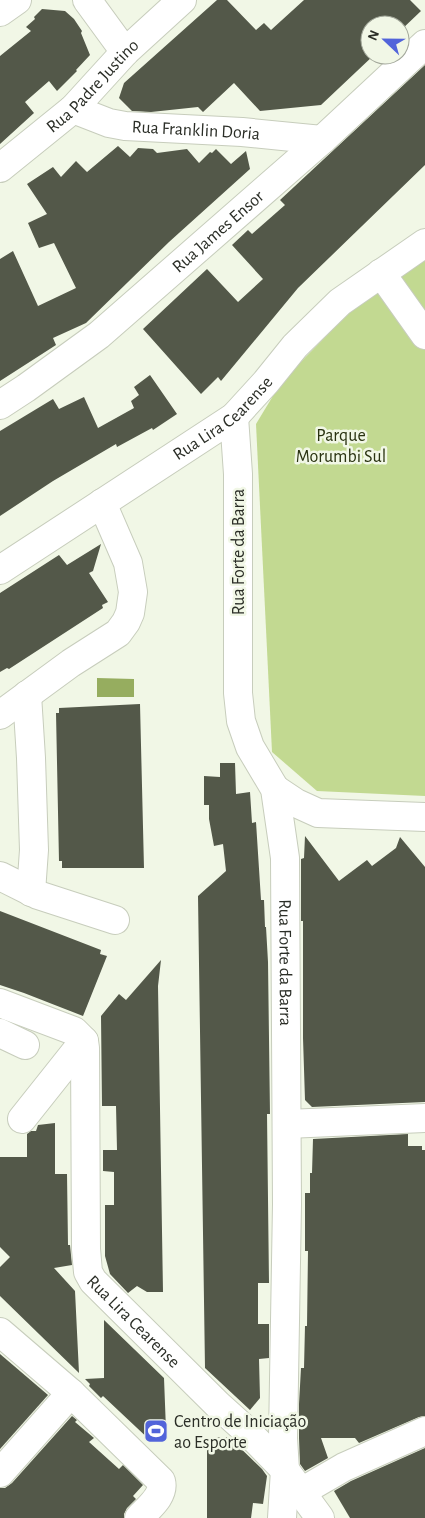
<svg xmlns="http://www.w3.org/2000/svg" width="425" height="1518" font-family="'Alegreya Sans',sans-serif">
<style>
.green{fill:#c2d991}
.water{fill:#96ad5f}
.building{fill:#535849}
.lines{fill:none;stroke-linecap:round;stroke-linejoin:round}
.minor-casing{stroke:#c7cdbc;stroke-width:30}
.minor{stroke:#fff;stroke-width:28}
.labels{text-anchor:middle;stroke-width:5;stroke-linejoin:round;paint-order:stroke}
.street-label{font-size:18px;fill:#2b2e27;stroke:#f1f7e6}
.park-label{font-size:18px;fill:#293210;stroke:#f1f7e6}
.poi-label{font-size:18px;fill:#2b2e27;stroke:#f1f7e6;text-anchor:start}
</style>
<rect width="100%" height="100%" fill="#f1f7e6"/>
<polygon class="green" points="425,256 425,796 317,791 272,752 256,424 282,381 350,312"/>
<polygon class="water" points="97,678 134,679 134,697 97,697"/>
<g class="building">
<polygon points="217,0 227,0 256,30 264,23 271,30 304,0 410,0 421,11 400,31 400,25 370,25 370,55 374,55 321,105 260,111 234,83 203,112 198,107 151,112 132,111 119,98 124,83"/>
<polygon points="42,9 65,11 74,19 82,31 81,33 90,55 76,70 77,71 57,91 49,81 25,102 34,113 0,144 0,56 31,31 26,27 35,19 34,17"/>
<polygon points="425,65 425,165 298,288 221,381 218,377 201,394 143,329 207,269 238,302 263,279 232,245 248,230 252,234 285,205 280,200"/>
<polygon points="118,146 130,157 138,148 153,149 157,153 187,149 199,163 210,152 212,153 216,149 231,164 246,151 250,169 169,242 86,323 53,338 56,345 0,381 0,259 13,251 38,306 76,288 54,243 39,248 28,223 47,214 27,184 53,167 61,177 76,161 87,172"/>
<polygon points="150,375 177,414 153,430 152,428 117,447 116,444 53,481 0,516 0,431 53,399 59,409 84,397 98,428 134,408 131,401 139,395 134,387"/>
<polygon points="101,544 93,571 89,573 108,602 102,605 103,608 9,669 7,668 0,672 0,593 59,555 67,565"/>
<polygon points="140,704 144,868 62,868 62,861 59,861 56,713 59,713 59,708"/>
<polygon points="220,763 235,763 236,794 250,792 252,823 256,822 261,900 264,900 265,927 266,927 268,962 270,1114 267,1114 269,1283 258,1283 258,1324 269,1324 269,1358 259,1359 260,1398 250,1410 205,1368 198,896 226,871 223,844 214,846 209,819 209,805 204,805 204,776 220,777"/>
<polygon points="305,836 339,881 367,860 372,866 396,848 400,837 425,867 425,1102 312,1107 305,1100 303,1038 303,921 301,921 301,859 304,858"/>
<polygon points="0,911 101,950 100,954 107,956 83,1016 24,993 0,985"/>
<polygon points="161,960 158,986 163,1292 147,1292 137,1286 128,1293 110,1274 105,1256 105,1205 114,1205 114,1172 103,1171 103,1150 117,1150 116,1106 102,1106 101,1016 119,994 126,1000"/>
<polygon points="55,1123 55,1174 67,1174 68,1245 70,1245 72,1265 54,1268 75,1291 79,1373 0,1296 0,1267 10,1257 0,1247 0,1157 27,1157 27,1134 31,1131 36,1131 38,1125"/>
<polygon points="408,1134 408,1146 422,1146 422,1150 425,1150 425,1416 419,1417 359,1443 355,1438 321,1438 328,1458 305,1471 300,1464 299,1438 299,1404 301,1368 304,1368 305,1326 307,1326 308,1251 305,1251 305,1193 310,1193 310,1173 312,1173 313,1139"/>
<polygon points="104,1320 164,1378 166,1430 153,1443 103,1396 101,1398 89,1386 90,1384 85,1379 104,1378"/>
<polygon points="0,1354 48,1395 0,1449"/>
<polygon points="72,1416 77,1420 75,1422 94,1438 89,1442 119,1469 123,1465 143,1485 133,1496 136,1499 127,1508 124,1514 124,1518 0,1518 0,1488 5,1488 12,1483"/>
<polygon points="229,1437 262,1469 267,1476 263,1504 253,1503 251,1518 207,1518 207,1438"/>
<polygon points="425,1448 425,1518 350,1518 334,1491 351,1481"/>
</g>
<g class="lines">
<g class="minor-casing">
<g id="minor">
<polyline points="87,0 125,52"/>
<polyline points="0,12 17,0"/>
<path id="s1" d="M 73,109 L 109,123 L 125,126 L 242,132 L 322,140"/>
<path id="s2" d="M 0,168 L 73,109 L 125,52 L 182,0"/>
<polyline points="381,273 425,335"/>
<path id="s3" d="M 0,405 L 26,388 L 99,335 L 322,140 L 425,44"/>
<path id="s4" d="M 234,417 L 238,474 L 238,693 L 241,721 L 250,747 L 275,789 L 285,858 L 287,1204 L 283,1438 L 285,1470 L 282,1518"/>
<path id="s5" d="M 0,570 L 234,417 L 266,382 L 295,346 L 340,302 L 425,243"/>
<polyline points="27,695 31,758 34,850 31,892"/>
<polyline points="0,715 71,663 118,633 126,622 130,613 133,592 128,563 102,503"/>
<polyline points="275,789 296,803 318,813 425,817"/>
<polyline points="0,876 38,895 115,920"/>
<path id="s6" d="M 0,1003 L 74,1031 L 84,1041 L 85,1048 L 86,1249 L 88,1272 L 93,1281 L 218,1405 L 248,1432 L 285,1470 L 320,1518"/>
<polyline points="0,1033 25,1045"/>
<polyline points="22,1119 84,1041"/>
<polyline points="287,1124 425,1118"/>
<path d="M 0,1332 L 71,1393 L 161,1481 C 165,1496 148,1508 139,1518"/>
<polyline points="0,1473 71,1393"/>
<polyline points="301,1492 344,1467 425,1431"/>
</g>
</g>
<use href="#minor" class="minor"/>
</g>
<defs>
<g id="stadium-square" transform="scale(1.25)"><rect x="-9" y="-9" width="18" height="18" rx="4" fill="#5264da" stroke="#f1f7e6"/><path d="M0-5a6.5 5 0 1 0 0 10a6.5 5 0 1 0 0-10ZM-3.5-1.8h7v3.6h-7Z" fill="#fff"/></g>
</defs>
<g fill-rule="evenodd">
<use href="#stadium-square" x="156" y="1431"/>
</g>
<g class="labels">
<g class="street-label">
<text dy="6" stroke="none"><textPath href="#s2" startOffset="124">Rua Padre Justino</textPath></text>
<text dy="6" stroke="none"><textPath href="#s1" startOffset="126">Rua Franklin Doria</textPath></text>
<text dy="6" stroke="none"><textPath href="#s3" startOffset="279">Rua James Ensor</textPath></text>
<text dy="6" stroke="none"><textPath href="#s5" startOffset="270">Rua Lira Cearense</textPath></text>
<text transform="translate(238 552) rotate(-90)" y="6">Rua Forte da Barra</text>
<text dy="6" stroke="none"><textPath href="#s4" startOffset="555">Rua Forte da Barra</textPath></text>
<text dy="6" stroke="none"><textPath href="#s6" startOffset="392">Rua Lira Cearense</textPath></text>
</g>
<g class="park-label">
<text x="341" y="441">Parque<tspan x="341" dy="21">Morumbi Sul</tspan></text>
</g>
<g class="poi-label">
<text x="174" y="1427">Centro de Iniciação<tspan x="174" dy="21">ao Esporte</tspan></text>
</g>
</g>
<g transform="translate(385 40) rotate(292)"><circle r="24" fill="#f1f7e6" stroke="#a2a79a"/>
<path d="M0-4L9 19L0 12L-9 19Z" fill="#5264da"/>
<text y="-8" font-size="14" font-weight="bold" text-anchor="middle" fill="#2b2e27">N</text>
</g>
</svg>
